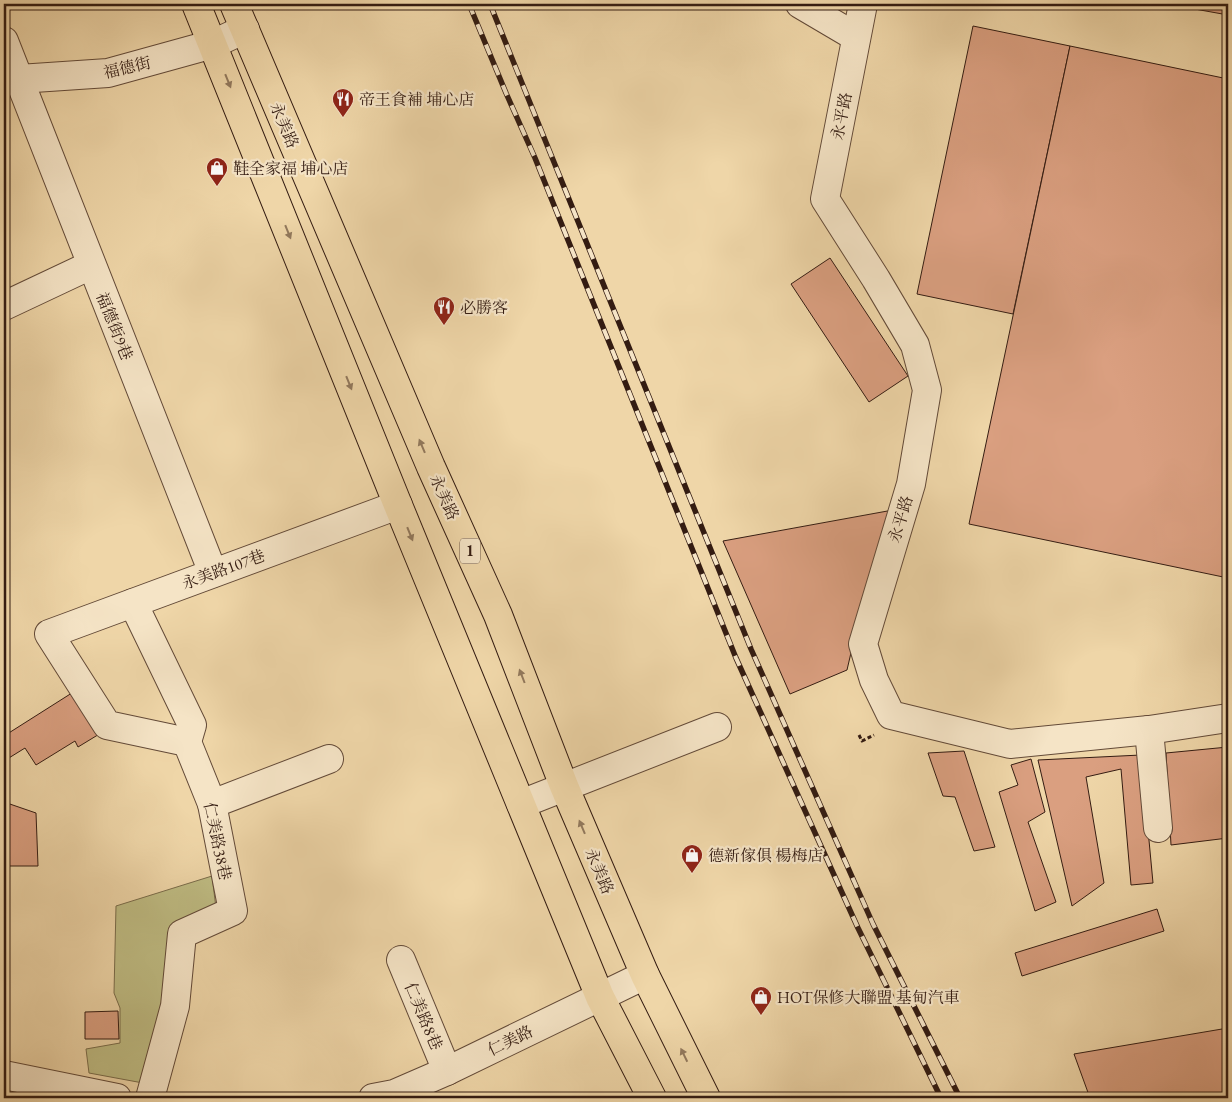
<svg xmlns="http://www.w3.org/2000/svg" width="1232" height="1102" font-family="'EB Garamond','Noto Serif TC',serif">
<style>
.green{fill:#bfbc83;stroke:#7a6c4a}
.building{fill:#da9f80;stroke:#341c12}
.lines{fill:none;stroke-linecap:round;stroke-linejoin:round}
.minor-casing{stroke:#634a38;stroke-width:30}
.major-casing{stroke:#341c12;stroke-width:30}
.path{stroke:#341c12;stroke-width:3;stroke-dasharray:4 2.5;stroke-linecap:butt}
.minor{stroke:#f5e4c6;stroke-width:28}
.major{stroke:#efd6a8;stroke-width:28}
.rail-casing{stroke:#341c12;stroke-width:5.5}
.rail{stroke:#f5e4c6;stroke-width:4;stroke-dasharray:11;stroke-linecap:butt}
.oneway{fill:#92795d}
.labels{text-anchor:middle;stroke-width:4.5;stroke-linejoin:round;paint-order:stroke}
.shield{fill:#f5e4c6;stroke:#6e5848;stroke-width:1}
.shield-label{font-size:15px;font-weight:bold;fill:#341c12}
.street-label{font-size:16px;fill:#341c12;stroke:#f5e4c6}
.poi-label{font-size:16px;fill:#341c12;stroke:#f5e4c6;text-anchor:start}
</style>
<rect width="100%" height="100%" fill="#efd6a8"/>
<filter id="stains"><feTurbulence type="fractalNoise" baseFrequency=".004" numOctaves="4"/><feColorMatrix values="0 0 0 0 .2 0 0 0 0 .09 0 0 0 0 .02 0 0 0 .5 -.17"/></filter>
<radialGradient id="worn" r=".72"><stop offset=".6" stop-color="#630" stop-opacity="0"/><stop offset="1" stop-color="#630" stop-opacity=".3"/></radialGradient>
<polygon class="green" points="212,876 216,908 172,931 161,1016 143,1083 89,1073 86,1049 120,1043 120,1008 114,993 116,906"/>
<g class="building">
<polygon points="1167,4 1228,4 1228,15"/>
<polygon points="973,26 1070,46 1013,314 917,294"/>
<polygon points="1070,46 1228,79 1228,578 969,524"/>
<polygon points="830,258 908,376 869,402 791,284"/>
<polygon points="893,510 853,644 847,670 790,694 723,541"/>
<polygon points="75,691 101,733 78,747 75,741 36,765 25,748 4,761 4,736"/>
<polygon points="1228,747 1228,838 1171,845 1166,753"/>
<polygon points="964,751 995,847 974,851 955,797 943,796 928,753"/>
<polygon points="1141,755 1153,883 1131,885 1121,769 1086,777 1104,883 1072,906 1038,760"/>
<polygon points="1031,759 1045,812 1028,822 1056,902 1035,911 999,792 1018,785 1011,765"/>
<polygon points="4,802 36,813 38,866 4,866"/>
<polygon points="1157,909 1164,931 1022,976 1015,953"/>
<polygon points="118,1011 119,1039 85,1039 85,1012"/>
<polygon points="1228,1028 1228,1098 1090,1098 1074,1054"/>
</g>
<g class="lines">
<g class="minor-casing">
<g id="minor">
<polyline points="800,4 856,37"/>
<polyline points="863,4 825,199 876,279 915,345 927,390 911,484 863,644 874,680 891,715 1010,744 1149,730 1228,718"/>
<polyline points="4,41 213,573"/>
<polyline points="4,80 108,73 213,44 245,29"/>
<polyline points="4,306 91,265"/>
<polyline points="133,603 192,725 187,742"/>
<polyline points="1149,730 1158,828"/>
<polyline points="212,804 329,759"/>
<polyline points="521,804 717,727"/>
<polyline points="401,960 447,1071"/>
<polyline points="4,1075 117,1098"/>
<polyline points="150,1098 175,1006 182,934 233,911 212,804 187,742 107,725 49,634 398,505"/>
<polyline points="373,1098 394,1094 447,1071 645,975"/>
</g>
</g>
<g class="major-casing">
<g id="major">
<polyline points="196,4 398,505 600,997 652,1098"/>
<polyline points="234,4 431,467 498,615 564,786 645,975 706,1098"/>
</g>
</g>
<polyline class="path" points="859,735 862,741 874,735"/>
<use href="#minor" class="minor"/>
<use href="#major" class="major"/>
<g class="rail-casing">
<g id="rail">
<polyline points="469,4 506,93 535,158 736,658 858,928 941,1098"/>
<polyline points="490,4 751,649 873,924 960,1098"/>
</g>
</g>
<use href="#rail" class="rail"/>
</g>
<defs><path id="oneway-solid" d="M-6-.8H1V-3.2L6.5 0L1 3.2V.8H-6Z" transform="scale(1.25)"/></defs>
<g class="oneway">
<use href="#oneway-solid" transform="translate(228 81) rotate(68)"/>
<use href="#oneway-solid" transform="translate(288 232) rotate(68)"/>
<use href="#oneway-solid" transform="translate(349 383) rotate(68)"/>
<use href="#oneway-solid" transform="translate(422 446) rotate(-113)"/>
<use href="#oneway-solid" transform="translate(410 534) rotate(68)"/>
<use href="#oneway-solid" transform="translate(522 676) rotate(-111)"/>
<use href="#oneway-solid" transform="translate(582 827) rotate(-113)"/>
<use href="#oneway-solid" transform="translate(684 1055) rotate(-116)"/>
</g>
<defs>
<g id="restaurant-pin" transform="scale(1.125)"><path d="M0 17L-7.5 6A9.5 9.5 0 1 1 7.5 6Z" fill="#8f2418" stroke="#f5e4c6"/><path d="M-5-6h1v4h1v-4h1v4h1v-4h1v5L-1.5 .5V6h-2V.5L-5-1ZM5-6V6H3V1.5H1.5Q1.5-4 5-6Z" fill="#fff"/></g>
<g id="shop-pin" transform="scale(1.125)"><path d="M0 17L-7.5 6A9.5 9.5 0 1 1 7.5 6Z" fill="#8f2418" stroke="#f5e4c6"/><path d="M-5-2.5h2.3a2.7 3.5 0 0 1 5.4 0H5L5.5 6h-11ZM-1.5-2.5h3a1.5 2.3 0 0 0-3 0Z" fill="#fff"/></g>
</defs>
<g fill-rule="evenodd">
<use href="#restaurant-pin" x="343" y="99"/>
<use href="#shop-pin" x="217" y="168"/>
<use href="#restaurant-pin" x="444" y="307"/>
<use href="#shop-pin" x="692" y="855"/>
<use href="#shop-pin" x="761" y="997"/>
</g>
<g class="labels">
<rect class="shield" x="460" y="538.5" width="20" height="25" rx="4"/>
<g class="shield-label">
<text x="470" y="556">1</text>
</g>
<g class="street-label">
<text transform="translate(127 67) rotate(-13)" y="6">福德街</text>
<text transform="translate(841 116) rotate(-79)" y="6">永平路</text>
<text transform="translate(285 125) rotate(67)" y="6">永美路</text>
<text transform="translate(115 326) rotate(68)" y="6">福德街9巷</text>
<text transform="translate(445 497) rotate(66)" y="6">永美路</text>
<text transform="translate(900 519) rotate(-73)" y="6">永平路</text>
<text transform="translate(223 569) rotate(-20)" y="6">永美路107巷</text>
<text transform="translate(218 841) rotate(78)" y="6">仁美路38巷</text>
<text transform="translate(600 871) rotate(67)" y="6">永美路</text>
<text transform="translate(424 1016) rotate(67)" y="6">仁美路8巷</text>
<text transform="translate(510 1040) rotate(-26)" y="6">仁美路</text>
</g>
<g class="poi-label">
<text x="359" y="105">帝王食補 埔心店</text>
<text x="233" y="174">鞋全家福 埔心店</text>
<text x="460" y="313">必勝客</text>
<text x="708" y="861">德新傢俱 楊梅店</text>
<text x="777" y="1003">HOT保修大聯盟 基甸汽車</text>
</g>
</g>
<rect width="1232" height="1102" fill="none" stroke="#efd6a8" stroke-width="20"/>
<rect x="5" y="5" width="1222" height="1092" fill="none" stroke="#341c12" stroke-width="2.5"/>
<rect x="10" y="10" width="1212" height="1082" fill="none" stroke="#341c12"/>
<rect width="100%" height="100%" filter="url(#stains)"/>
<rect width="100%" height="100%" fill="url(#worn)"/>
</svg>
